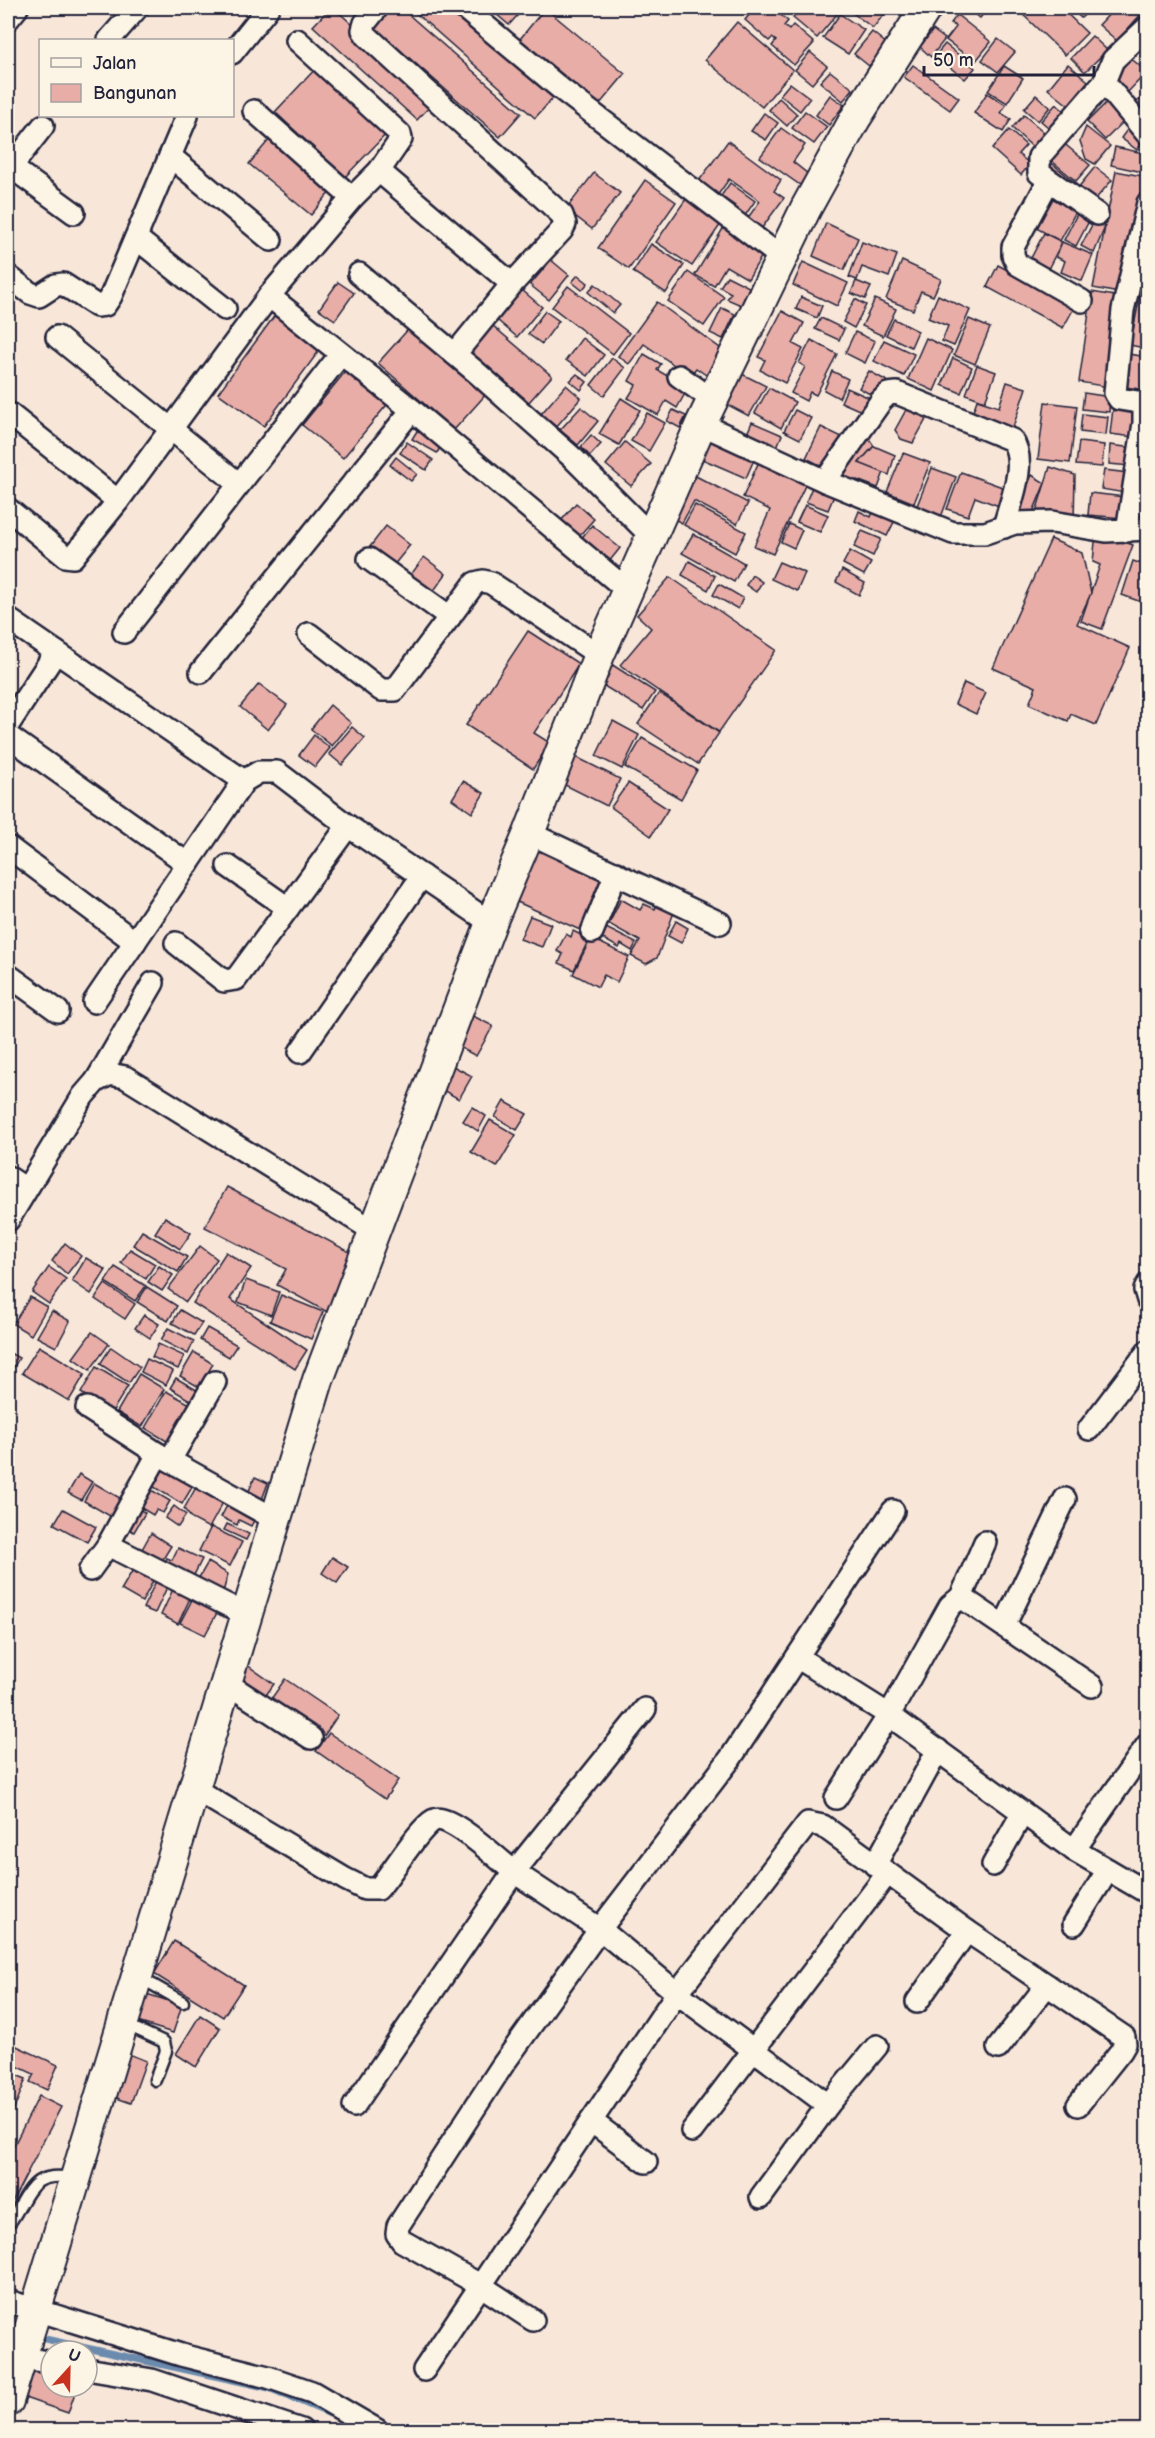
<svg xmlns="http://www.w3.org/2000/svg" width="1155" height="2438" font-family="'Balsamiq Sans',sans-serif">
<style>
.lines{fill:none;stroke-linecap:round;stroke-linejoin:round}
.stream{stroke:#6b8aae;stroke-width:7}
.building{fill:#e8ada7;stroke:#22223b;stroke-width:1.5}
.lane-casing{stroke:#22223b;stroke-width:15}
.street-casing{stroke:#22223b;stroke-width:26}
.secondary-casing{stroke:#22223b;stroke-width:34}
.lane{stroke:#fcf5e5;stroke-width:10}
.street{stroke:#fcf5e5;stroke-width:21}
.secondary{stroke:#fcf5e5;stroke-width:30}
</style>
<rect width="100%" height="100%" fill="#f8e7d9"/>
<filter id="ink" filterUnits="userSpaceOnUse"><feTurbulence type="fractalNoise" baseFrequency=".0167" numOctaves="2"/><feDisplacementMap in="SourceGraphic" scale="12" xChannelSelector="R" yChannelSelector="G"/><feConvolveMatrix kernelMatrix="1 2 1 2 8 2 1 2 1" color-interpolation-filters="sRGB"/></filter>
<g filter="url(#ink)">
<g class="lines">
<polyline class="stream" points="36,2337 269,2388 335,2416"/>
</g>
<g class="building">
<polygon points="330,8 334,8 436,100 417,120 313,26"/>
<polygon points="381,8 401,8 521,113 500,137 368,22"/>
<polygon points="410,8 455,8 555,96 535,118"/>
<polygon points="489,8 524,8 509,25"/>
<polygon points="545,8 625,74 599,105 520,39"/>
<polygon points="755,8 772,8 788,21 784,26 789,30 793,25 814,43 794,65 772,46 776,41 772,38 769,41 745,20"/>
<polygon points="801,8 842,8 817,38 793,18"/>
<polygon points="846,8 877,8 885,13 873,28"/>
<polygon points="965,8 988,8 980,18"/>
<polygon points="1016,8 1061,8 1087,33 1065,55"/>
<polygon points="1070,8 1092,8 1081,18"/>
<polygon points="1115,8 1136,8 1142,13 1117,41 1099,25"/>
<polygon points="840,14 864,30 848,54 823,38"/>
<polygon points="957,15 991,42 975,62 946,40 956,27 951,23"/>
<polygon points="737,22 793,70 762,107 705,60"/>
<polygon points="933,30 945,39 931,57 920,47"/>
<polygon points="872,32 887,44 869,66 854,54"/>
<polygon points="1092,36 1107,50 1085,72 1071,58"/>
<polygon points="998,39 1015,52 998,72 982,60"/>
<polygon points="945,44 975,68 965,79 935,56"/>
<polygon points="810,52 827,66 812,84 795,70"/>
<polygon points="1128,56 1147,72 1126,94 1108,77"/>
<polygon points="1068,64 1088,81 1068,105 1048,89"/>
<polygon points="913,65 959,98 950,110 904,77"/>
<polygon points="318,66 389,131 345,177 275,112"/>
<polygon points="1004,66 1023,78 1007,103 988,91"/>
<polygon points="830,71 853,89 843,101 820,82"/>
<polygon points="790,83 810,98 800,111 780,95"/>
<polygon points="987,93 1006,105 1001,113 1011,119 1003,132 974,113"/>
<polygon points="1148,93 1148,117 1147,118 1135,103"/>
<polygon points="830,95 844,105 829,125 816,115"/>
<polygon points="1036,95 1050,107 1038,121 1024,109"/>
<polygon points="779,98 797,114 787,126 769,110"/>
<polygon points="1106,103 1124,121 1105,140 1087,122"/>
<polygon points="1056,104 1070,116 1055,133 1041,121"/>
<polygon points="805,111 827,127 814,144 792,128"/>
<polygon points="764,113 778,123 766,140 751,131"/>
<polygon points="1024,115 1051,138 1038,152 1012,128"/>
<polygon points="1086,127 1110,146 1095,164 1086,159 1080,141"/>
<polygon points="1129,127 1145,139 1137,150 1121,138"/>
<polygon points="781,128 805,145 793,162 808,174 800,185 760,157"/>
<polygon points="1009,130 1026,145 1018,154 1030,164 1021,175 992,149"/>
<polygon points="274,134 335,186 311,215 249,164"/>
<polygon points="728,141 781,180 774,191 784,198 756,236 742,226 760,201 729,179 715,199 696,185"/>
<polygon points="1061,141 1090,165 1076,181 1047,157"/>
<polygon points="1115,147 1148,154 1147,173 1111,165"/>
<polygon points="1049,161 1076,183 1068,193 1041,171"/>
<polygon points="1095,167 1112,180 1093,202 1077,189"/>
<polygon points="1116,171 1147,177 1124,294 1093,288"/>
<polygon points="594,173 620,193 592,229 566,209"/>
<polygon points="645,180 676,202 629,269 598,248"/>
<polygon points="730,183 755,201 740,223 729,215 735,206 721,196"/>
<polygon points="1044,194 1076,211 1060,241 1029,224"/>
<polygon points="688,196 723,221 692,266 656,242"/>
<polygon points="1078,212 1090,219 1076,246 1064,240"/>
<polygon points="1094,221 1105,227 1094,253 1081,246"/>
<polygon points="727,222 766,249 748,279 726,266 714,286 695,275"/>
<polygon points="826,223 858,238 844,270 813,256"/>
<polygon points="1044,233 1062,242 1048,269 1030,260"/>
<polygon points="862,242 897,255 889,277 862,267 857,280 849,277"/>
<polygon points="1062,242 1093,255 1082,281 1061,272 1065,261 1056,257"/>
<polygon points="651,244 684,265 666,293 633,272"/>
<polygon points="551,260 569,275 549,300 530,285"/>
<polygon points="902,261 941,279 933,296 921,291 913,310 886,299"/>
<polygon points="803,262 848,283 837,306 793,285"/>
<polygon points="998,265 1075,306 1063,328 987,287"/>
<polygon points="1146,267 1148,267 1148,349 1130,345"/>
<polygon points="688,272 724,297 704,326 668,301"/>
<polygon points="578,275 588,283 582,290 572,282"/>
<polygon points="727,276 749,287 741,305 727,299 731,293 720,287"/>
<polygon points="856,281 871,287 865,299 851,293"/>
<polygon points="338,282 354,293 335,320 319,309"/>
<polygon points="595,284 620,305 613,313 588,292"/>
<polygon points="516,285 542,307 517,337 491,315"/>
<polygon points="568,286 629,333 613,354 552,307"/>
<polygon points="1092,292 1121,297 1108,387 1079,382"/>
<polygon points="938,295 970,310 954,346 942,341 948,326 928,318"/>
<polygon points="801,297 822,306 817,318 796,309"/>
<polygon points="855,299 866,305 854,328 843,322"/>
<polygon points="875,299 896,309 883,336 862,326"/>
<polygon points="657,302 724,351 706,375 696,368 690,376 644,344 629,364 618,356"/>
<polygon points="722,308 735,314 723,339 710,333"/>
<polygon points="278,311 324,344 264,426 218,393"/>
<polygon points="545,311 559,321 542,344 528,334"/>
<polygon points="782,311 804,323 793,344 803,349 785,383 760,370 765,360 758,357"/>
<polygon points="821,318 844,329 839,340 815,329"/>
<polygon points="894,319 918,331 911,347 886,335"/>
<polygon points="969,319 990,328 975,364 954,355"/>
<polygon points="486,320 552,376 529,402 464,346"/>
<polygon points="412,325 488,392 454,430 378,363"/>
<polygon points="855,332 875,341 865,363 845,353"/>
<polygon points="582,338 604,355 588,376 566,360"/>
<polygon points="926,338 952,350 934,391 908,379"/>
<polygon points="811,340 837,354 816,395 810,392 806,401 791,393 805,367 799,363"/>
<polygon points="884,340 914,354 904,376 874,361"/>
<polygon points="644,354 661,364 657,370 688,388 677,408 666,401 658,415 628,398 636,385 629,381"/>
<polygon points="1128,354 1148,357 1148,390 1124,387"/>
<polygon points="612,358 625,368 604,396 591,385"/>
<polygon points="953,358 972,367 961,393 942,385"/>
<polygon points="977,365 996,372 985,401 966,394"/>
<polygon points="349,367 390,401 343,458 302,425"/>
<polygon points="832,371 848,379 839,398 824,390"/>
<polygon points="869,371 887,381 877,398 859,388"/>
<polygon points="577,374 587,382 581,390 570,381"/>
<polygon points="742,374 766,386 749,416 726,404"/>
<polygon points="1007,382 1026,388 1012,430 971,417 977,400 999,407"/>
<polygon points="566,385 581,398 556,427 541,414"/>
<polygon points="769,388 795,402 781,428 755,413"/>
<polygon points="847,388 872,399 866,413 841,402"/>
<polygon points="1084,393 1110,397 1109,412 1082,409"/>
<polygon points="621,398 640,410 619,445 599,434"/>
<polygon points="1114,400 1139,403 1134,437 1110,434"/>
<polygon points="1045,402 1077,406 1070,463 1038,459"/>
<polygon points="581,407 598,421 578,445 560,430"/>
<polygon points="916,408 929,414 913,443 901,439 895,430 906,410"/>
<polygon points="673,410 686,416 680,428 667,421"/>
<polygon points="795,410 811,418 800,439 784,431"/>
<polygon points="647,413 665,423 649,451 631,441"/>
<polygon points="1082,414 1108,417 1106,435 1080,432"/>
<polygon points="752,422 782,435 776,449 746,436"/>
<polygon points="420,426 444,441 437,453 412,439"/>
<polygon points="821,427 842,437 826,468 806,458"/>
<polygon points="591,435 601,444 590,456 581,447"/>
<polygon points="711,435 756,455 746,478 700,458"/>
<polygon points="862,437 870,440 874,446 859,463 884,472 878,488 857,480 855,486 830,481"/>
<polygon points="407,442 433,460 426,470 400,453"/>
<polygon points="625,442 651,464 631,486 606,465"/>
<polygon points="1079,442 1104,445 1102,467 1076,465"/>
<polygon points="1110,445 1133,448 1131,466 1109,464"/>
<polygon points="874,446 895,455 889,475 859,463"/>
<polygon points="903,453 930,463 914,503 887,492"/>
<polygon points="396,457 417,474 411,481 390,465"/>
<polygon points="761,457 808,479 773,554 754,546 770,510 743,497"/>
<polygon points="1050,467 1075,475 1074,522 1036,512"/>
<polygon points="932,468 956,477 941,517 916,508"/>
<polygon points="1104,470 1128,473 1125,493 1101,489"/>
<polygon points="961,472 1005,488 999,506 975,497 968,516 947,509"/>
<polygon points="690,473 748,503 737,524 694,501 682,523 668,516"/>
<polygon points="1032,475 1045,483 1031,517 1017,511"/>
<polygon points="1142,479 1148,480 1148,508 1139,507"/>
<polygon points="814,482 836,491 828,510 806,502"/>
<polygon points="1090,493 1125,497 1123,518 1088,515"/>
<polygon points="576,503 594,519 579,536 561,521"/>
<polygon points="695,505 746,532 735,553 684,525"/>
<polygon points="805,505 828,515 820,532 797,522"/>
<polygon points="859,511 871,517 873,512 894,522 887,536 855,521"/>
<polygon points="789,524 802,530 794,548 781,542"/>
<polygon points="592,525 620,548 608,563 580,540"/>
<polygon points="386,526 410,545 389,571 366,552"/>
<polygon points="862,531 881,539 873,556 854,547"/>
<polygon points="1096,532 1133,545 1102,629 1081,621 1100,565 1093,562"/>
<polygon points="693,534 744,563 734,582 682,553"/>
<polygon points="1051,539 1082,553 1091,593 1077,624 1130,648 1096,725 1071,714 1068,721 1029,704 1036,687 993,668"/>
<polygon points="850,551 871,563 864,575 843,564"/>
<polygon points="424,557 446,574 430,596 407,580"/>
<polygon points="689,561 715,576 708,590 682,575"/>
<polygon points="1133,561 1148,566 1148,593 1144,603 1122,595"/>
<polygon points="779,562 805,573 797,591 771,579"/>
<polygon points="842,570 865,583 859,595 836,582"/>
<polygon points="752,575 762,582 756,592 746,585"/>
<polygon points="670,577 776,650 719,732 620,665 651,628 637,615"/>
<polygon points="719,584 743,598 738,609 713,595"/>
<polygon points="528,631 579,664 534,733 550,743 533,769 466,725"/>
<polygon points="611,664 655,692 643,710 599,683"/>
<polygon points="964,683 986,693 976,714 955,704"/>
<polygon points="259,684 287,705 268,730 240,707"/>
<polygon points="659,693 719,733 698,764 638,724"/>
<polygon points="330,705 351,723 332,746 311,729"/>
<polygon points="613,721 639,735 622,769 596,756"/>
<polygon points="352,727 365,738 342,765 329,754"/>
<polygon points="314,735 330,748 315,767 299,755"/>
<polygon points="642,738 697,770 681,799 625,767"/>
<polygon points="576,757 620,779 607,806 563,784"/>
<polygon points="463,781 484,793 472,813 452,799"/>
<polygon points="628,783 668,809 651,836 611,807"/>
<polygon points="537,850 602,879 580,930 515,901"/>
<polygon points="621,899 640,910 644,904 655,909 659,900 676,907 657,958 646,964 631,956 640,941 609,924"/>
<polygon points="530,916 551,924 542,947 520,939"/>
<polygon points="676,921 688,928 681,943 668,936"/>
<polygon points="606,928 636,943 632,951 621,944 619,948 600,937"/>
<polygon points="573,931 589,939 574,970 559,963 563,954 557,951 566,934 571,937"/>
<polygon points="591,938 629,957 617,982 604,975 598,987 573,974"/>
<polygon points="473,1016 493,1026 476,1056 457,1046"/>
<polygon points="451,1065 472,1076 459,1099 439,1088"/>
<polygon points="504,1101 527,1114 517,1130 495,1117"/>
<polygon points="472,1107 486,1116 478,1131 463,1121"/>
<polygon points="490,1120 516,1135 497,1167 471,1152"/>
<polygon points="227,1187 361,1258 331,1314 277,1285 286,1269 205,1227"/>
<polygon points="165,1217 191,1233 180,1249 155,1233"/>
<polygon points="142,1231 187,1257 178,1272 133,1245"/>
<polygon points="65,1243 81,1256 67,1274 52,1261"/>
<polygon points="200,1246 217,1259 186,1302 168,1289"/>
<polygon points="130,1249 155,1264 146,1279 121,1263"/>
<polygon points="226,1252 251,1268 230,1299 307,1350 295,1369 193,1303"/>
<polygon points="86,1258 106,1270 91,1294 72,1281"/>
<polygon points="159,1266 173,1275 162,1291 148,1282"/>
<polygon points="49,1267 66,1279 49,1304 32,1292"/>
<polygon points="115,1267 146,1286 135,1301 105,1282"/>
<polygon points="246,1280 279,1292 271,1315 238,1302"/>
<polygon points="105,1284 135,1304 125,1319 95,1299"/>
<polygon points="147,1287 177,1306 168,1321 137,1302"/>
<polygon points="281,1295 323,1312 311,1339 270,1321"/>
<polygon points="30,1297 47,1307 31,1335 13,1324"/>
<polygon points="180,1310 202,1323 194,1335 172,1323"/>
<polygon points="52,1311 70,1321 56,1347 37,1337"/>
<polygon points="144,1315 159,1324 150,1338 135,1328"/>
<polygon points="168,1328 194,1341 188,1354 161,1340"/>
<polygon points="207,1328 237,1345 229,1357 200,1340"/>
<polygon points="92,1332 109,1344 90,1370 73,1358"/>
<polygon points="158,1344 184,1356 178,1369 152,1357"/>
<polygon points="39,1346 85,1374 69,1401 22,1373"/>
<polygon points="111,1347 140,1367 129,1383 100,1364"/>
<polygon points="8,1352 19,1358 11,1372 8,1370"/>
<polygon points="194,1352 213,1364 199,1387 180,1376"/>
<polygon points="147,1359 173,1371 166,1385 141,1372"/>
<polygon points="96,1367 128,1386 112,1412 81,1393"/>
<polygon points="139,1374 164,1389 142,1427 117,1412"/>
<polygon points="176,1378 200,1392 193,1402 170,1388"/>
<polygon points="166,1391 192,1405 170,1443 145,1428"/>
<polygon points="165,1459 197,1479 182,1504 149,1484"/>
<polygon points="79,1474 92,1482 81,1500 68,1493"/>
<polygon points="255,1477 268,1483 261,1502 248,1493"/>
<polygon points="199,1482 226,1497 209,1528 192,1519 184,1509"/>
<polygon points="94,1483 125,1501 115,1519 84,1501"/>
<polygon points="146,1487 170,1501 163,1513 156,1510 153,1515 136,1505"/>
<polygon points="230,1500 257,1515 251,1526 239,1520 237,1525 221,1517"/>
<polygon points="133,1505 145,1513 134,1532 121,1525"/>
<polygon points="174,1506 186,1515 178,1527 165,1518"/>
<polygon points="63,1509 96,1527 87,1542 54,1524"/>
<polygon points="227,1524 249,1534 246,1540 224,1530"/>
<polygon points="211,1527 242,1542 230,1566 199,1551"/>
<polygon points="151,1533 171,1546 160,1564 141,1551"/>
<polygon points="178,1548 202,1559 191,1581 162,1568 167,1558 172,1560"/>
<polygon points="332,1557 348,1567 337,1583 322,1573"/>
<polygon points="208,1562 228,1574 222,1596 197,1581"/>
<polygon points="135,1566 155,1577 142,1602 121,1590"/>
<polygon points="157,1579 168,1585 155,1613 143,1608"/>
<polygon points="175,1585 192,1594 178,1624 161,1615"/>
<polygon points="194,1596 219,1609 205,1635 180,1623"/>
<polygon points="247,1665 274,1684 261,1702 234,1683"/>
<polygon points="285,1679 338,1715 322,1739 269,1702"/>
<polygon points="329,1733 398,1780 385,1799 316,1751"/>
<polygon points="174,1941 244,1985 223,2017 154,1974"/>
<polygon points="140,1992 182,2005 173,2033 131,2020"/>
<polygon points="200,2015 220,2028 196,2067 176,2054"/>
<polygon points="8,2042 58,2065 47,2090 30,2082 34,2074 8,2062"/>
<polygon points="124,2052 146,2061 131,2103 108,2095"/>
<polygon points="8,2072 26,2079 10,2119 8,2118"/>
<polygon points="39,2096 61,2107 8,2210 8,2157"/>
<polygon points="32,2360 51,2367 51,2387 77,2387 68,2413 19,2396"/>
</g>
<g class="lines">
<g class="lane-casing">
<g id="lane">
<polyline points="139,1977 183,2002"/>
<polyline points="125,2024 164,2042 166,2051 155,2080"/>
<path d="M 11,2221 C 31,2190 31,2171 73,2178"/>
</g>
</g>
<g class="street-casing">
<g id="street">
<polyline points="377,8 365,23 363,30 367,36 562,215 565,224 562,230 512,284"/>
<polyline points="464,8 561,89 782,258"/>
<polyline points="8,19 17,8"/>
<polyline points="109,40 137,8"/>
<polyline points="297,40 400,134 401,139 379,171 352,198 269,296 412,410 627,590"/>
<polyline points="232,53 268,8"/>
<polyline points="1104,82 1148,135"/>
<polyline points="254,111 352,198"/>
<polyline points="170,156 271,240"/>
<polyline points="11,167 43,126"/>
<polyline points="8,170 11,167 74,213"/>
<polyline points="379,171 512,284 455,354"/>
<polyline points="1048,182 1013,247 1013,255 1017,264 1082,301"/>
<polyline points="1097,214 1039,173 1039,157 1104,82 1113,60 1148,27"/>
<polyline points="136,238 225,309"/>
<polyline points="359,274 476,372 573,458 651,536"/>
<polyline points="8,276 30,293 39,296 56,285 63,284 97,306 105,305 111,296 187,116"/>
<polyline points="57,337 239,484"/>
<polyline points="679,376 713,400"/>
<polyline points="8,413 118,501 269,296"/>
<polyline points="701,424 825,481 953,533 985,533 1015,523 1052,522 1106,531 1148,529"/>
<path d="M 825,481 L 881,401 L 888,394 L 897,393 L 1012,440 C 1028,463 1010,503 1004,527"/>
<polyline points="8,509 65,556 73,557 118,501"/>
<polyline points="1127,531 1144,423 1144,403 1119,399 1115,393 1123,310 1148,203"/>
<polyline points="369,559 450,617"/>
<polyline points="8,619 244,781"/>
<polyline points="124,632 341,354"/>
<polyline points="309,634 381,690 395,690 475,583 483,581 491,583 599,655"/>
<polyline points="201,672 412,410"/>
<polyline points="8,725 56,652"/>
<polyline points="8,736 188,864"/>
<polyline points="529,833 720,923"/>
<polyline points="8,847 135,942"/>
<polyline points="228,866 288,908 348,826"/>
<polyline points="592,932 616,873"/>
<polyline points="176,943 224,981 236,979 288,908"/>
<polyline points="8,975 58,1011"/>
<polyline points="94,1002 244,781 259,772 277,772 348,826 491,923"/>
<polyline points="300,1052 422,876"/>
<polyline points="96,1081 153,983"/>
<polyline points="8,1177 26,1189"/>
<polyline points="8,1220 83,1096 96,1081 110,1074 125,1077 374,1231"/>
<polyline points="1148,1284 1145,1290 1148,1300"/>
<polyline points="87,1408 158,1454 275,1519"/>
<polyline points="1089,1429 1148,1351"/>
<polyline points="170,1460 215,1382"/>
<polyline points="108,1545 245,1614"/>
<polyline points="90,1570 108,1545 158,1454"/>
<polyline points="961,1597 985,1542"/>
<polyline points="1004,1626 1065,1499"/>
<polyline points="797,1657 889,1715 836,1798"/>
<polyline points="225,1682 311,1738"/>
<polyline points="1092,1686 961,1597 950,1606 889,1715 1074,1850 1148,1893"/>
<path d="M 193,1788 L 345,1879 L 365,1889 L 378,1889 C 392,1873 419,1828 434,1820 C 448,1812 502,1862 514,1872 L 645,1709"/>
<polyline points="1074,1850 1148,1744"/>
<polyline points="875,1865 938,1750"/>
<polyline points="993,1865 1022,1814"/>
<polyline points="1074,1924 1108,1870"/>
<polyline points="917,2002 967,1931"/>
<polyline points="877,2046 828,2105 677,1993 808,1823 823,1826 967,1931 1124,2037 1125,2044 1121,2051 1078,2105"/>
<polyline points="998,2048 1047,1985"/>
<polyline points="354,2106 514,1872 600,1929 730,1759 893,1511"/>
<polyline points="591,2121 646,2162"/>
<polyline points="692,2131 887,1874"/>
<polyline points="761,2197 828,2105"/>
<polyline points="8,2301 181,2355 268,2377 312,2392 377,2430"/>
<polyline points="21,2357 51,2363"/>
<polyline points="87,2369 152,2380 301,2430"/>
<polyline points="424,2370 677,1993 600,1929 502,2066 398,2226 397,2234 402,2241 480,2285 533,2320"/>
</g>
</g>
<g class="secondary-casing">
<polyline id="secondary" points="8,2401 318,1380 491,923 529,833 599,655 701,424 806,208 855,119 926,8"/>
</g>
<use href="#lane" class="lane"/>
<use href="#street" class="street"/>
<use href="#secondary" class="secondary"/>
</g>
</g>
<rect width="1155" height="2438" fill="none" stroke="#fcf5e5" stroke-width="30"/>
<rect x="15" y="15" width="1125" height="2408" fill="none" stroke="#22223b" stroke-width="2" filter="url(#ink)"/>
<rect x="39" y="39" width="195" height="78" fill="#fcf5e5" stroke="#a5a1a1" stroke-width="1.5"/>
<rect x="51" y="58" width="30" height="9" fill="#fcf5e5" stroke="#a5a1a1" stroke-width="1.5"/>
<text x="93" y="69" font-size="18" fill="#22223b">Jalan</text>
<rect x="51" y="84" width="30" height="18" fill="#e8ada7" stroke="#a5a1a1" stroke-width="1.5"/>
<text x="93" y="99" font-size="18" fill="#22223b">Bangunan</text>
<g transform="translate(69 2369) rotate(22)"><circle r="28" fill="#fcf5e5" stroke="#a5a1a1" stroke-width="1.5"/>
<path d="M0-4.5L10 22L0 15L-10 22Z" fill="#c8321e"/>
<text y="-9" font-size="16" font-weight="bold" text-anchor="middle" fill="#22223b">U</text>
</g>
<path d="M924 66v9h170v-9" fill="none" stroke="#22223b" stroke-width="3"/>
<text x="933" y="66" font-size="18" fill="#22223b" stroke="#fcf5e5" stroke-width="4.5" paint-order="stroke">50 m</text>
</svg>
